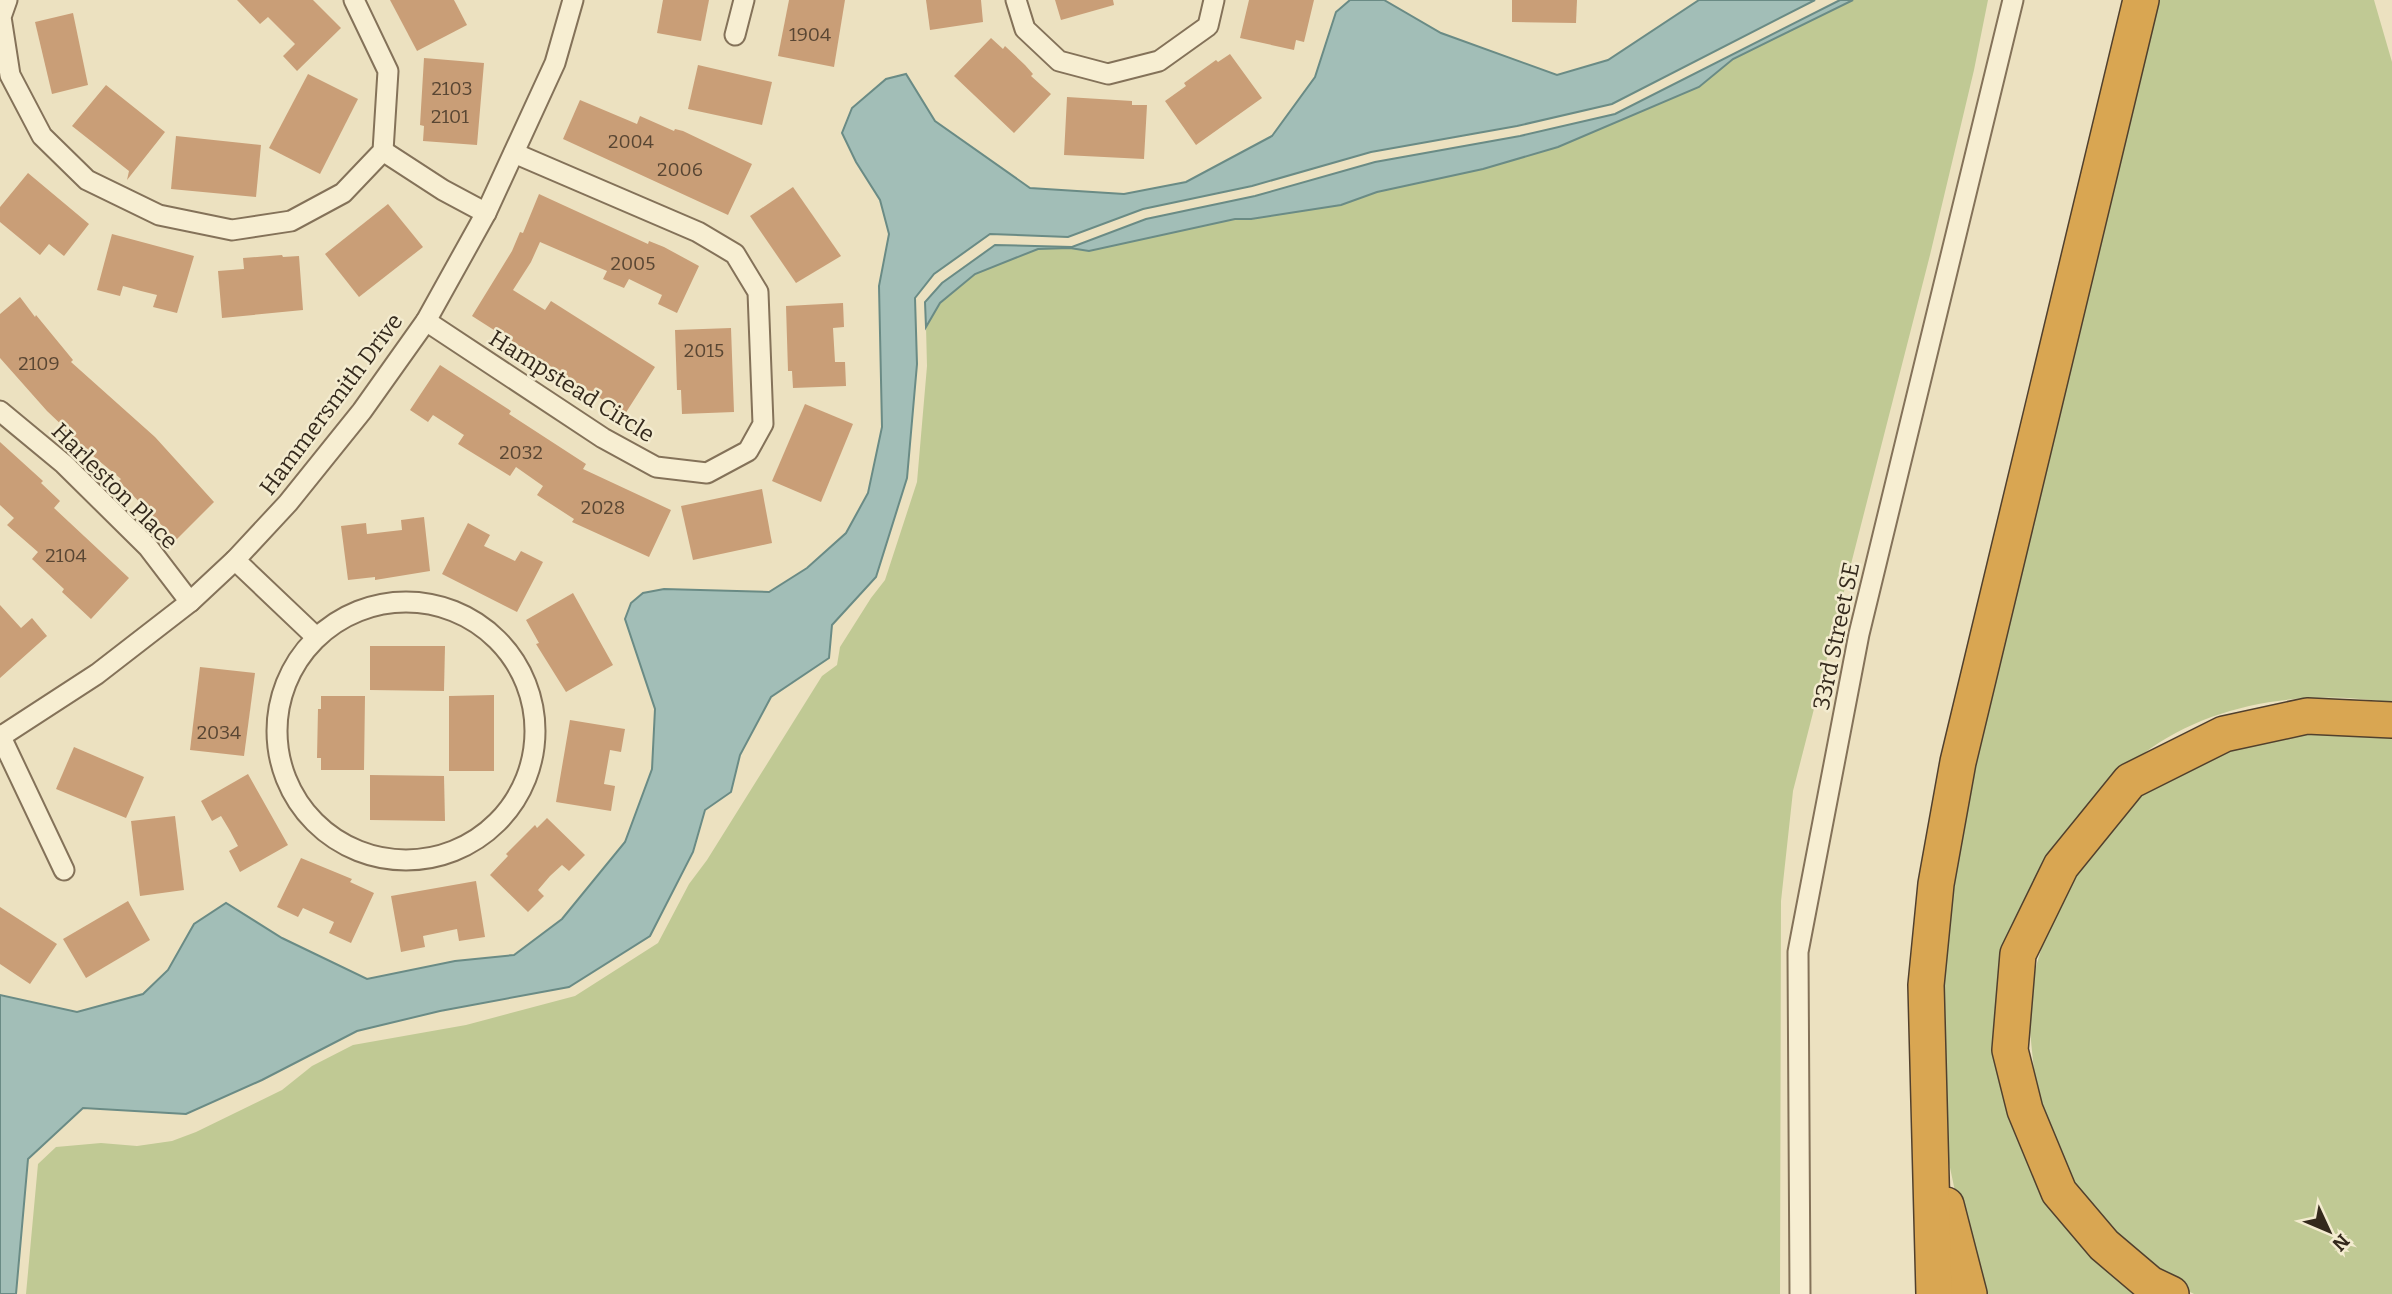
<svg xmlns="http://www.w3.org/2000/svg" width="2392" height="1294" font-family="Bitter,serif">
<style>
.green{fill:#c0c994}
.water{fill:#a2beb7;stroke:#6a8b85;stroke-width:2}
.building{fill:#c99e77}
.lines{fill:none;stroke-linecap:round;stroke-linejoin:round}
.minor-casing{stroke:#847259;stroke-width:23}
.motorway-casing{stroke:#51402d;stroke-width:38}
.minor{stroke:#f7eed2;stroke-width:19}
.motorway{stroke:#d9a652;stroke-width:35}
.labels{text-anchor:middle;stroke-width:5;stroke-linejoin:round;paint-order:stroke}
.number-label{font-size:19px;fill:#594633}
.street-label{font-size:23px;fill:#34291c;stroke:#f3ebcf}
</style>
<rect width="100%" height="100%" fill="#ece1c0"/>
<g class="green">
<polygon points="1853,0 1988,0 1974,70 1930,255 1793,791 1781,901 1780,1294 26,1294 38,1164 56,1147 101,1143 137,1146 172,1141 196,1132 282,1090 312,1066 353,1045 466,1025 575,996 658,943 689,884 707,860 822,676 837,665 840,647 871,598 885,580 917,482 927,366 926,327 940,303 975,274 1038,249 1070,248 1089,251 1235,219 1251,219 1341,205 1377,192 1483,169 1558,147 1699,87 1733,59"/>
<path d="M 2158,0 L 2374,0 L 2392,62 L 2392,703 C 2308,689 2212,701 2143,754 C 2123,770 2103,790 2085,809 C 2068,827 2039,864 2032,888 C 2027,905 2029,933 2028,952 C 2024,1007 2020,1061 2016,1116 L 2153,1294 L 1981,1294 L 1957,1201 L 1944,1139 L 1937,1029 L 1953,838 Z"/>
<polygon points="2315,729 2392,735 2392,1294 2194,1294 2174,1284 2087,1211 2053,1154 2035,1081 2030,1031 2033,977 2052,912 2081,860 2116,818 2161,779 2201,754"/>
</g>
<g class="water">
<polygon points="1350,0 1384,0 1441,33 1557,75 1608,60 1699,0 1815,0 1612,104 1517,126 1371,152 1252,186 1143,209 1068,237 990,234 934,274 915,298 917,364 907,478 876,577 832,625 829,658 771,697 740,755 731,792 705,810 693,852 650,936 569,987 440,1011 357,1031 262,1080 186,1114 83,1108 28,1159 16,1294 0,1294 0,995 77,1012 143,994 168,970 194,924 226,903 282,938 367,979 455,961 514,955 562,919 625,842 652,769 655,709 625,619 631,603 643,593 664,589 769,592 807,568 846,533 868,493 882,427 879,286 889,234 880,200 856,162 842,133 852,108 886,79 906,74 935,121 1030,188 1124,194 1186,182 1272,136 1315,77 1336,12"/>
<polygon points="1840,0 1853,0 1733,59 1699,87 1558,147 1483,169 1377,192 1341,205 1251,219 1235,219 1089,251 1070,248 1038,249 975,274 940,303 926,327 925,302 942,283 995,245 1072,247 1146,219 1255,196 1375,162 1520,136 1615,114"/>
</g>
<g class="building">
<polygon points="237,0 313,0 341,28 297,71 283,56 295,44 268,17 260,24"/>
<polygon points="390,0 454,0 467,25 417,51"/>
<polygon points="663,0 709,0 701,41 657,33"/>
<polygon points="789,0 845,0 834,67 778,56"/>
<polygon points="926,0 981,0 983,22 930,30"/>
<polygon points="1055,0 1113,0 1114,5 1061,20"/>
<polygon points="1249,0 1314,0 1304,42 1296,40 1294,50 1240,38"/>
<polygon points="1512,0 1577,0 1576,23 1512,22"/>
<polygon points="73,13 88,85 52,94 35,22"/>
<polygon points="991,38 1003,49 1005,46 1025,65 1033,74 1031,76 1051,94 1014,133 954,76"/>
<polygon points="1230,54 1262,98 1196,145 1165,101 1186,86 1184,83 1216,60 1218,62"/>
<polygon points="424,58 484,63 477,145 423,141 424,126 420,125"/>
<polygon points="698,65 772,82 762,125 688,109"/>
<polygon points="308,74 358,99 320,174 269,148"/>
<polygon points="106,85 165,132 127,180 129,171 72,126"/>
<polygon points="1067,97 1132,101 1132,105 1147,105 1144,159 1064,155"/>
<polygon points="580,100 637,124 640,116 674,131 675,129 683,131 752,164 728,215 563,139"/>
<polygon points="176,136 261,145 256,197 171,189"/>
<polygon points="28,173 89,224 64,256 49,244 40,255 0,222 0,207"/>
<polygon points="793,187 841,256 796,283 750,216"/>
<polygon points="539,194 648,244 649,241 664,247 699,266 677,313 658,304 662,295 629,279 624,288 603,279 607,271 540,242 531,262 513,290 545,310 551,301 655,367 625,414 472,316 512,251 520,232 523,233"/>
<polygon points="388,204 423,247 359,297 325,254"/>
<polygon points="112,234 194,256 177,313 153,307 157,295 141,291 123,286 120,296 97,290"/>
<polygon points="282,255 283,257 299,256 303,310 222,318 218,271 244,269 243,258"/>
<polygon points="20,297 35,317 36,315 59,343 73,360 71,362 155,437 214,502 176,540 119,481 121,479 64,432 66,429 47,411 0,358 0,314"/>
<polygon points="843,303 844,327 833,328 835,362 845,362 846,386 793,388 792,371 788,371 786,306"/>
<polygon points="731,328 734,412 682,414 681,390 677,390 675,330"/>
<polygon points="440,365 511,411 509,414 586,464 583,469 671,510 649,557 572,522 574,519 537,495 543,486 516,467 510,476 458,444 464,435 433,415 428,422 410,410"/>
<polygon points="805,404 853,424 821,502 772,481"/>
<polygon points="0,442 43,481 41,483 60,501 54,508 129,578 91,619 62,592 64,589 32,559 38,552 7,525 14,518 0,505"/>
<polygon points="762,489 772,543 693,560 681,506"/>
<polygon points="424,517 430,571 375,580 375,577 348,580 341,526 366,523 367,534 402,530 401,520"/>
<polygon points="468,523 490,535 484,546 515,561 521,551 543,562 517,612 442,574"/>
<polygon points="573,593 613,665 566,692 536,644 539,643 526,620"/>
<polygon points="0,605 21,628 32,618 47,636 0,678"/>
<polygon points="370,646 445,646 444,691 370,690"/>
<polygon points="200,667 255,673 244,756 190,750"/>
<polygon points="494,695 494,771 449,771 449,696"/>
<polygon points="321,696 365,696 364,770 321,770 321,758 317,758 318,709 321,709"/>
<polygon points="570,720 625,729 621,752 610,750 604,784 615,786 611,811 556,802"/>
<polygon points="74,747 144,777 126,818 56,789"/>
<polygon points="248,774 288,845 240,872 229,851 238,846 230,831 221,816 212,821 201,801"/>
<polygon points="370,775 444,776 445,821 370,820"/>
<polygon points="175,816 184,890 140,896 131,821"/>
<polygon points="547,818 585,855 569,871 562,865 550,876 538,890 544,896 528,912 490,875 508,856 506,854 535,825 537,828"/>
<polygon points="301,858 352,879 350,882 374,893 351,943 329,933 334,922 303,908 298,917 277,907"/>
<polygon points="476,881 485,937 459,941 457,929 423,936 425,947 401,952 391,896"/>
<polygon points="128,901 150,940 86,978 63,939"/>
<polygon points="0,907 57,944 30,984 0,964"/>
</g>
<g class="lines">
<g class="minor-casing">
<g id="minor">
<polyline points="7,0 1,17 10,75 42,136 87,180 159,215 232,230 291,221 343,193 383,151 388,71 354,0"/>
<polyline points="1016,0 1025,29 1059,61 1108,74 1159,61 1208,26 1214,0"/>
<polyline points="735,35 744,0"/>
<polyline points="383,151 443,190 486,213"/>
<polyline points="426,321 603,438 656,467 707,473 748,451 763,424 758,292 735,254 698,232 514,153"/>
<polyline points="0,411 64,464 148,547 190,602"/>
<polyline points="235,560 316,637"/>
<circle cx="406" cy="731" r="129"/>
<polyline points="0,735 64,870"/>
<polyline points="0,737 97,674 190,602 235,560 288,503 362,411 426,321 486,213 555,63 573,0"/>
<polyline points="1800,1294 1798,952 1859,634 2013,0"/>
</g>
</g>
<g class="motorway-casing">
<g id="motorway">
<polyline points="1946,1205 1969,1294"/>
<polyline points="1934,1294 1926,985 1936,884 1958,762 2141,0"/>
<polyline points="2171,1294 2150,1284 2104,1245 2059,1192 2025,1110 2010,1050 2018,954 2061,866 2130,781 2224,734 2307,716 2392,720"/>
</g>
</g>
<use href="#minor" class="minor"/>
<use href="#motorway" class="motorway"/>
</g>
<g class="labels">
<g class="number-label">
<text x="810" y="41">1904</text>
<text x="452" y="95">2103</text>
<text x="450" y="123">2101</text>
<text x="631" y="148">2004</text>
<text x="680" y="176">2006</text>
<text x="633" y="270">2005</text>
<text x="704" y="357">2015</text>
<text x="39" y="370">2109</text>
<text x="521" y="459">2032</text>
<text x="603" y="514">2028</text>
<text x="66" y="562">2104</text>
<text x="219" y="739">2034</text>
</g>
<g class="street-label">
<text transform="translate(572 386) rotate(32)" y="8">Hampstead Circle</text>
<text transform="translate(331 404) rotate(-53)" y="8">Hammersmith Drive</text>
<text transform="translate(115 486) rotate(45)" y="8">Harleston Place</text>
<text transform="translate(1836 636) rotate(-78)" y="8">33rd Street SE</text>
</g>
</g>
<g transform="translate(2329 1231) rotate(134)" stroke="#f3ebcf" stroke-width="5" paint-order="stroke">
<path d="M0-5L12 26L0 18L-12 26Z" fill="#34291c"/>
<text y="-10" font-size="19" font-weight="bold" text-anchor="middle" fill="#34291c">N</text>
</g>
</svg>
